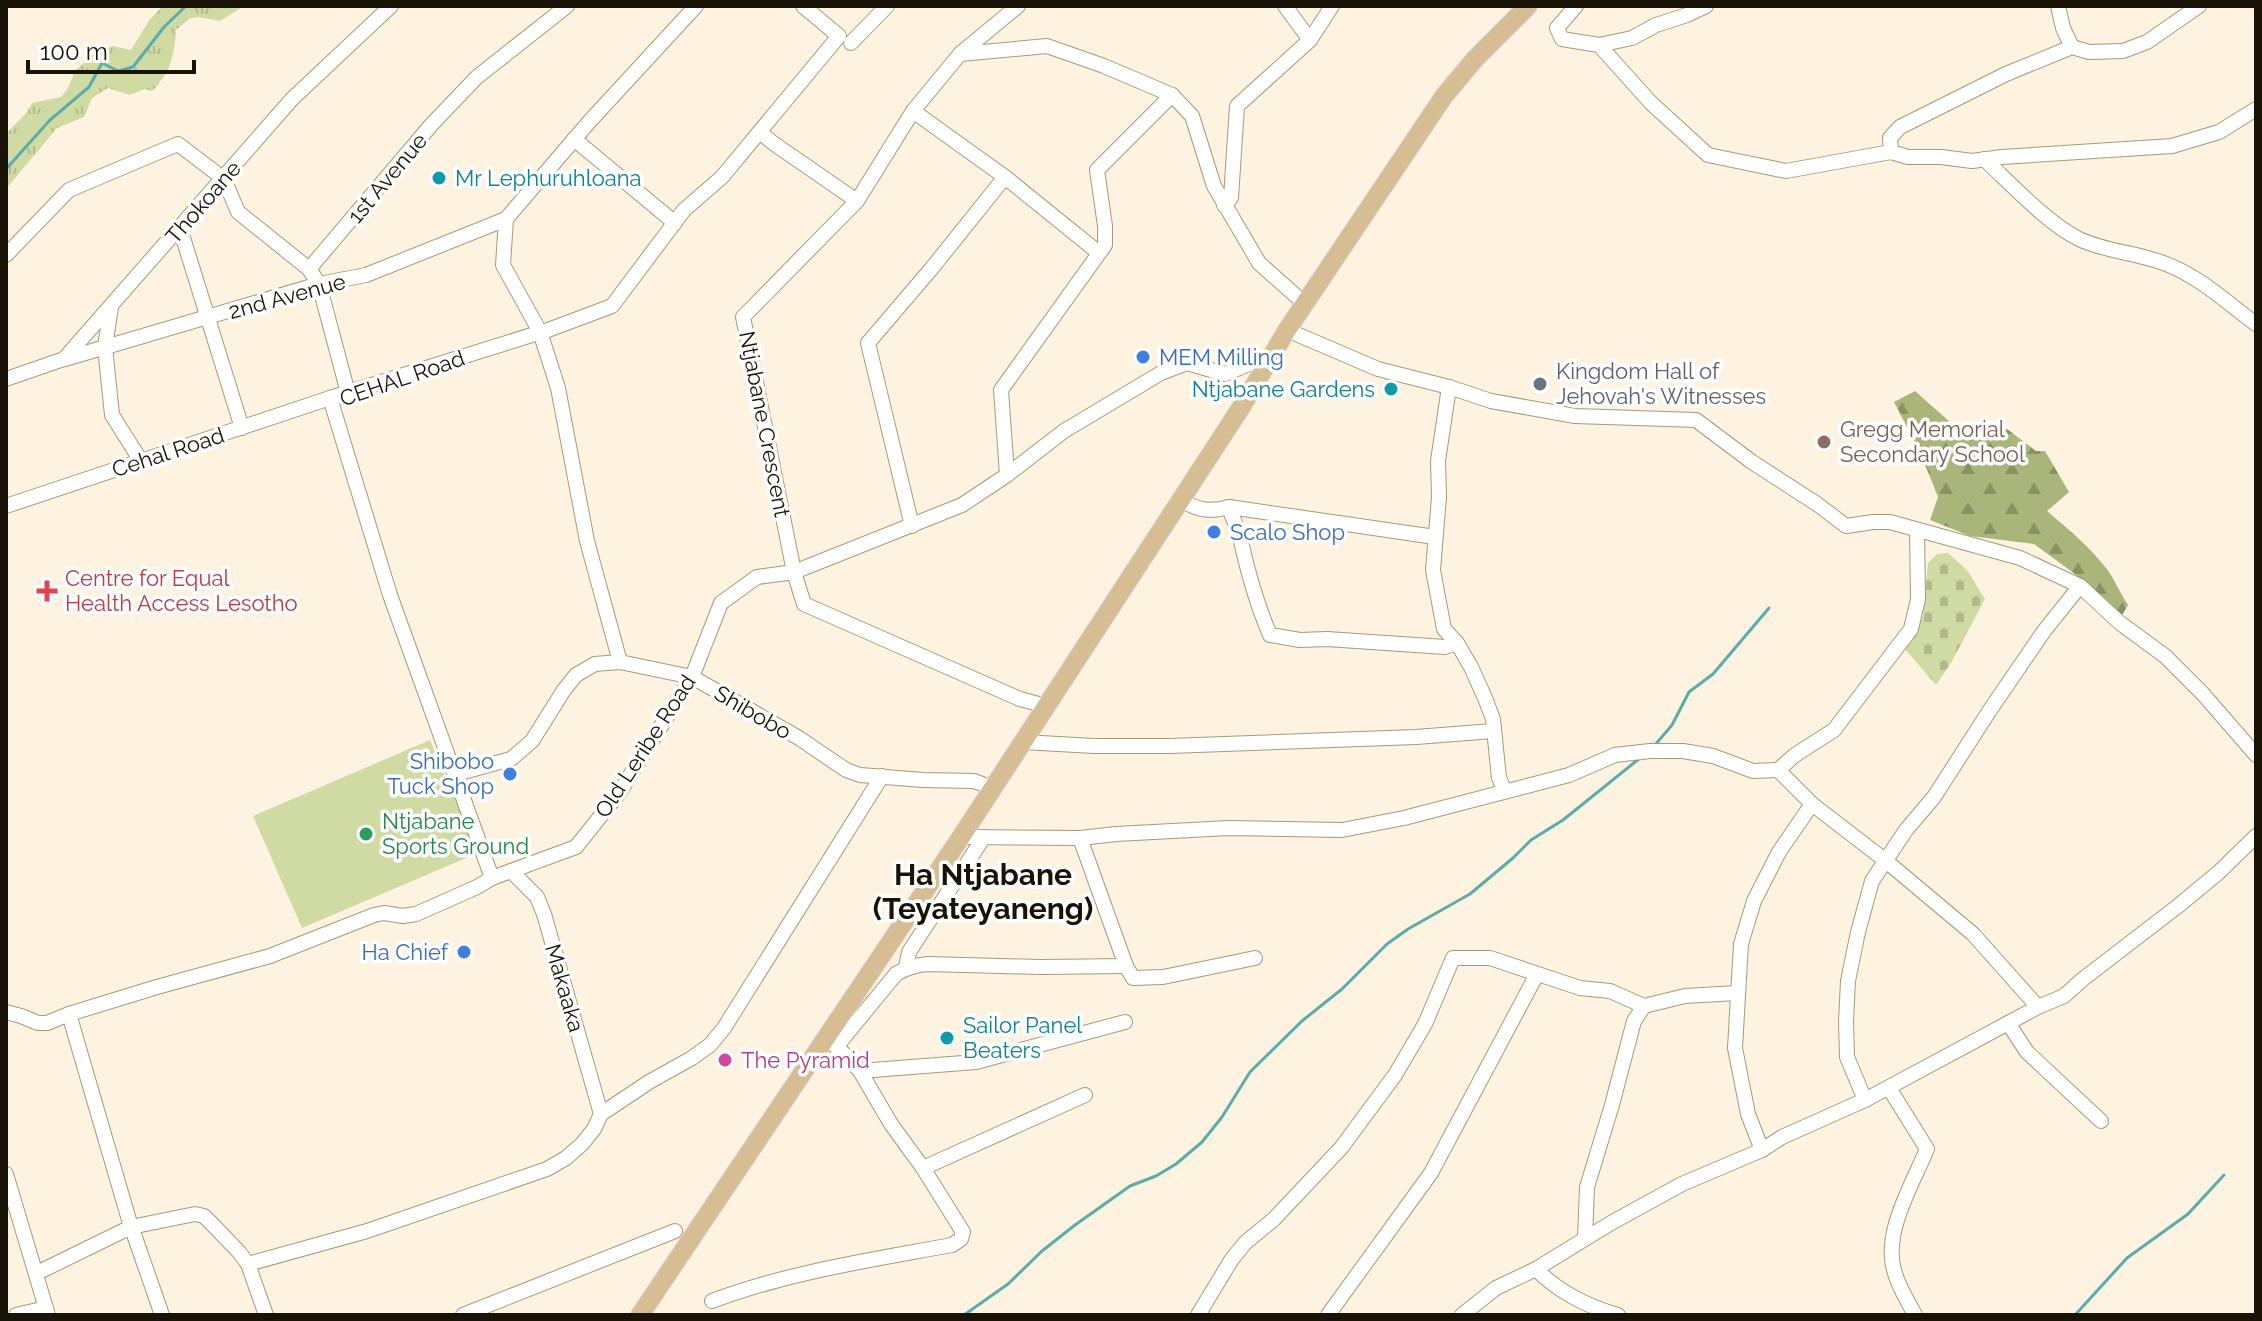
<svg xmlns="http://www.w3.org/2000/svg" width="2262" height="1321" font-family="Raleway,sans-serif">
<style>
.grass{fill:url(#grass-tufts)}
.forest{fill:url(#forest-firs)}
.cemetery{fill:url(#cemetery-stones)}
.garden{fill:#d0dba4}
.lines{fill:none;stroke-linecap:round;stroke-linejoin:round}
.stream{stroke:#5cacac;stroke-width:3}
.minor-casing{stroke:#a9987b;stroke-width:16}
.major-casing{stroke:#dad9d7;stroke-width:20}
.minor{stroke:#fff;stroke-width:14}
.major{stroke:#d6bd94;stroke-width:18}
.culture-dot{fill:#0f9aa8;stroke:#fff;stroke-width:3}
.shop-dot{fill:#3f7fe0;stroke:#fff;stroke-width:3}
.worship-dot{fill:#6b7280;stroke:#fff;stroke-width:3}
.education-dot{fill:#8d6e63;stroke:#fff;stroke-width:3}
.health-dot{fill:#e0444e;stroke:#fff;stroke-width:3}
.leisure-dot{fill:#2e9e5b;stroke:#fff;stroke-width:3}
.hotel-dot{fill:#d1479c;stroke:#fff;stroke-width:3}
.labels{text-anchor:middle;stroke-width:7;stroke-linejoin:round;paint-order:stroke}
.street-label{font-size:22px;fill:#191207;stroke:#fff}
.culture-label{font-size:22px;fill:#0d838f;stroke:#fff;text-anchor:start}
.shop-label{font-size:22px;fill:#366cbe;stroke:#fff;text-anchor:start}
.worship-label{font-size:22px;fill:#5b616d;stroke:#fff;text-anchor:start}
.education-label{font-size:22px;fill:#785e54;stroke:#fff;text-anchor:start}
.health-label{font-size:22px;fill:#be3a42;stroke:#fff;text-anchor:start}
.leisure-label{font-size:22px;fill:#27864d;stroke:#fff;text-anchor:start}
.hotel-label{font-size:22px;fill:#b23c85;stroke:#fff;text-anchor:start}
.district-label{font-size:30px;font-weight:bold;fill:#191207;stroke:#fff}
</style>
<defs>
<pattern id="grass-tufts" width="24" height="20" patternUnits="userSpaceOnUse" patternTransform="scale(2)"><rect width="24" height="20" fill="#d0dba4"/><path d="M3 7l-1-3M5 7V3M7 7l1-3M15 17l-1-3M17 17v-4M19 17l1-3" fill="none" stroke="#b2bb8c"/></pattern>
<pattern id="forest-firs" width="22" height="20" patternUnits="userSpaceOnUse" patternTransform="scale(2)"><rect width="22" height="20" fill="#aab57c"/><path d="M5 1l3.5 6h-7zM16 11l3.5 6h-7z" fill="#8a9264"/></pattern>
<pattern id="cemetery-stones" width="16" height="16" patternUnits="userSpaceOnUse" patternTransform="scale(2)"><rect width="16" height="16" fill="#d0dba4"/><path d="M2 7V4a2 2 0 0 1 4 0v3zM10 15v-3a2 2 0 0 1 4 0v3z" fill="#b2bb8c"/></pattern>
</defs>
<rect width="100%" height="100%" fill="#fef3e1"/>
<path class="grass" d="M 163,6 L 244,6 L 220,21 L 198,17 L 189,19 L 176,30 C 175,54 170,74 152,91 L 145,89 L 130,95 L 108,88 L 92,98 L 84,117 L 57,128 L 6,189 L 6,134 L 27,112 L 32,103 L 61,97 L 68,88 L 75,71 L 96,51 L 113,46 L 131,50 L 150,19 Z"/>
<path class="forest" d="M 1915,391 L 1968,438 L 1979,432 L 2007,429 L 2036,451 L 2045,451 L 2069,492 L 2047,511 C 2067,528 2089,546 2106,568 C 2114,578 2120,593 2128,605 L 2121,617 L 2075,574 L 2034,544 L 1970,536 L 1930,520 L 1938,497 L 1920,452 L 1894,402 Z"/>
<polygon class="cemetery" points="1948,553 1967,570 1985,599 1951,663 1936,685 1904,648 1916,630 1923,616 1928,563 1937,554"/>
<polygon class="garden" points="430,740 478,853 302,928 253,816"/>
<g class="lines">
<g class="stream">
<polyline points="6,169 50,120 89,87 102,63 118,71 133,67 164,27 186,6"/>
<polyline points="1655,745 1672,725 1689,692 1713,674 1769,608"/>
<polyline points="964,1315 1008,1284 1042,1251 1075,1225 1130,1186 1156,1176 1176,1164 1202,1142 1222,1117 1250,1072 1302,1021 1342,989 1387,944 1408,929 1470,894 1513,858 1531,840 1563,820 1640,758"/>
<polyline points="2075,1315 2127,1258 2188,1214 2224,1175"/>
</g>
<g class="minor-casing">
<g id="minor">
<polyline points="1576,6 1557,28 1562,39 1599,45 1651,103 1708,155 1786,171 1891,152 1908,157 1941,157 1972,161 2002,157 2172,146 2219,132 2256,109"/>
<polyline points="2058,6 2063,28 2072,47"/>
<polyline points="1310,40 1332,6"/>
<polyline points="851,43 887,6"/>
<polyline points="1599,45 1632,38 1656,25 1687,15 1706,6"/>
<polyline points="961,53 1018,6"/>
<polyline points="913,111 1005,177 1099,253"/>
<polyline points="760,132 773,143 857,201"/>
<polyline points="574,139 675,223"/>
<polyline points="1891,152 1890,138 1900,127 2006,74 2072,47 2089,52 2123,51 2147,42 2199,6"/>
<path d="M 1984,159 C 2011,184 2047,223 2079,239 C 2102,250 2128,252 2151,259 C 2193,270 2222,299 2256,324"/>
<polyline points="1224,205 1231,198 1237,106 1310,40 1285,6"/>
<polyline points="180,228 242,428"/>
<polyline points="6,255 69,190 178,144 224,179 238,212 309,269"/>
<polyline points="111,307 105,347 112,415 141,461"/>
<polyline points="1287,330 1378,369 1449,387 1491,401 1575,416 1696,420 1752,462 1817,504 1846,526 1873,522 1890,522 2020,558 2080,586 2120,623 2165,656 2203,694 2256,755"/>
<polyline points="65,359 319,284 366,275 506,219"/>
<polyline points="6,379 64,359 292,99 391,6"/>
<polyline points="1449,387 1438,461 1439,497 1433,570 1444,629 1457,643 1471,667 1485,698 1493,719 1499,778 1505,791"/>
<polyline points="348,393 319,284 309,269 432,124 477,77 567,6"/>
<polyline points="1007,475 1001,390 1105,245 1105,226 1097,170 1172,95"/>
<path d="M 1181,499 C 1196,511 1211,512 1229,507 L 1435,537"/>
<polyline points="6,506 330,398"/>
<path d="M 1229,507 C 1232,518 1238,527 1240,537 C 1247,569 1257,605 1270,635 L 1300,640 L 1327,639 L 1445,647 L 1457,643"/>
<polyline points="912,526 868,343 932,268 1005,177"/>
<polyline points="620,662 587,541 558,388 540,332 503,265 506,219 589,122 696,6"/>
<polyline points="1046,706 1020,699 804,604 794,572 743,317 857,201 913,111 960,54 1047,46 1104,66 1172,95 1192,116 1214,186 1259,263 1305,304"/>
<polyline points="1023,742 1094,746 1170,746 1416,737 1493,731"/>
<polyline points="1778,770 1795,755 1834,730 1911,629 1918,599 1917,530"/>
<polyline points="456,774 511,759 532,741 564,690 576,675 595,664 620,662 692,677 799,738 846,770 860,775 923,780 974,781 993,788"/>
<polyline points="961,837 1080,838 1116,834 1229,828 1342,830 1404,818 1569,775 1615,755 1650,751 1683,751 1713,756 1753,771 1778,770 1812,804 1886,861 1973,934 2038,1007"/>
<polyline points="1080,838 1126,966 1133,978 1163,977 1255,958"/>
<polyline points="511,871 537,897 544,914 601,1114"/>
<polyline points="492,878 390,595 330,398 548,330 612,306 684,210 722,177 839,36 803,6"/>
<polyline points="906,968 909,952 984,837"/>
<polyline points="6,1012 21,1016 38,1023 47,1023 69,1014 157,987 270,956 374,915 384,913 403,916 416,914 477,887 492,878 576,847 619,793 692,677 721,603 757,577 794,572 962,505 1007,475 1064,431 1161,373 1187,363 1225,374 1251,363 1264,368"/>
<polyline points="69,1014 129,1220 162,1315"/>
<polyline points="2008,1023 2027,1052 2101,1121"/>
<path d="M 836,1047 L 896,974 C 907,967 916,965 928,964 L 1040,967 L 1126,966"/>
<polyline points="860,1071 976,1062 1125,1022"/>
<path d="M 1889,1088 L 1927,1149 C 1913,1183 1883,1232 1894,1270 C 1898,1287 1908,1301 1915,1315"/>
<polyline points="1865,1100 1847,1057 1846,1022 1848,981 1858,932 1872,881 1906,830 1934,797 1990,710 2044,631 2080,586"/>
<polyline points="1762,1150 1748,1114 1735,1048 1741,944 1754,901 1779,852 1812,804"/>
<polyline points="923,1168 1085,1095"/>
<polyline points="6,1174 48,1315"/>
<polyline points="1585,1238 1587,1187 1612,1105 1634,1021 1644,1006"/>
<polyline points="248,1264 367,1231 547,1169 566,1158 582,1144 594,1129 601,1114 649,1082 692,1058 710,1045 724,1028 882,776"/>
<path d="M 1536,1269 C 1557,1291 1588,1307 1618,1315"/>
<polyline points="37,1273 131,1227 195,1214 204,1216 213,1225 239,1252 248,1264 266,1315"/>
<path d="M 712,1301 C 789,1272 871,1260 952,1245 L 961,1239 L 963,1232 L 923,1168 L 891,1124 L 860,1071 L 828,1037"/>
<polyline points="16,1315 46,1308"/>
<polyline points="463,1315 675,1231"/>
<polyline points="1198,1315 1232,1259 1245,1243 1274,1219 1341,1148 1395,1075 1425,1024 1453,958 1490,958 1580,988 1610,991 1644,1006 1685,996 1737,993"/>
<polyline points="1328,1315 1431,1173 1537,974"/>
<polyline points="1462,1315 1496,1288 1536,1269 1611,1223 1682,1184 1762,1150 1782,1137 1865,1100 2038,1007 2064,996 2083,979 2178,906 2218,873 2256,836"/>
</g>
</g>
<g class="major-casing">
<polyline id="major" points="640,1315 961,837 1242,406 1287,330 1444,96 1475,59 1528,6"/>
</g>
<use href="#minor" class="minor"/>
<use href="#major" class="major"/>
</g>
<g class="culture-dot">
<circle cx="439" cy="178" r="8"/>
<circle cx="1391" cy="389" r="8"/>
<circle cx="947" cy="1038" r="8"/>
</g>
<g class="shop-dot">
<circle cx="1143" cy="357" r="8"/>
<circle cx="1214" cy="532" r="8"/>
<circle cx="510" cy="774" r="8"/>
<circle cx="464" cy="952" r="8"/>
</g>
<circle class="worship-dot" cx="1540" cy="384" r="8"/>
<circle class="education-dot" cx="1824" cy="442" r="8"/>
<path class="health-dot" d="M43 579h8v8h8v8h-8v8h-8v-8h-8v-8h8z"/>
<circle class="leisure-dot" cx="366" cy="834" r="8"/>
<circle class="hotel-dot" cx="725" cy="1060" r="8"/>
<g class="labels">
<g class="street-label">
<text transform="translate(387 178) rotate(-50)" y="8">1st Avenue</text>
<text transform="translate(203 202) rotate(-49)" y="8">Thokoane</text>
<text transform="translate(287 296) rotate(-15)" y="8">2nd Avenue</text>
<text transform="translate(402 378) rotate(-19)" y="8">CEHAL Road</text>
<text transform="translate(765 424) rotate(79)" y="8">Ntjabane Crescent</text>
<text transform="translate(168 452) rotate(-18)" y="8">Cehal Road</text>
<text transform="translate(753 712) rotate(30)" y="8">Shibobo</text>
<text transform="translate(645 746) rotate(-57)" y="8">Old Leribe Road</text>
<text transform="translate(565 988) rotate(74)" y="8">Makaaka</text>
</g>
<g class="culture-label">
<text x="455" y="186">Mr Lephuruhloana</text>
<text x="1375" y="397" text-anchor="end">Ntjabane Gardens</text>
<text x="963" y="1033">Sailor Panel<tspan x="963" dy="25">Beaters</tspan></text>
</g>
<g class="shop-label">
<text x="1159" y="365">MEM Milling</text>
<text x="1230" y="540">Scalo Shop</text>
<text x="494" y="769" text-anchor="end">Shibobo<tspan x="494" dy="25">Tuck Shop</tspan></text>
<text x="448" y="960" text-anchor="end">Ha Chief</text>
</g>
<g class="worship-label">
<text x="1556" y="379">Kingdom Hall of<tspan x="1556" dy="25">Jehovah's Witnesses</tspan></text>
</g>
<g class="education-label">
<text x="1840" y="437">Gregg Memorial<tspan x="1840" dy="25">Secondary School</tspan></text>
</g>
<g class="health-label">
<text x="65" y="586">Centre for Equal<tspan x="65" dy="25">Health Access Lesotho</tspan></text>
</g>
<g class="leisure-label">
<text x="382" y="829">Ntjabane<tspan x="382" dy="25">Sports Ground</tspan></text>
</g>
<g class="hotel-label">
<text x="741" y="1068">The Pyramid</text>
</g>
<g class="district-label">
<text x="983" y="885">Ha Ntjabane<tspan x="983" dy="34">(Teyateyaneng)</tspan></text>
</g>
</g>
<rect width="2262" height="1321" fill="none" stroke="#191207" stroke-width="16"/>
<path d="M28 60v12h166v-12" fill="none" stroke="#191207" stroke-width="4"/>
<text x="40" y="60" font-size="24" fill="#191207" stroke="#ffffff" stroke-width="6" paint-order="stroke">100 m</text>
</svg>
